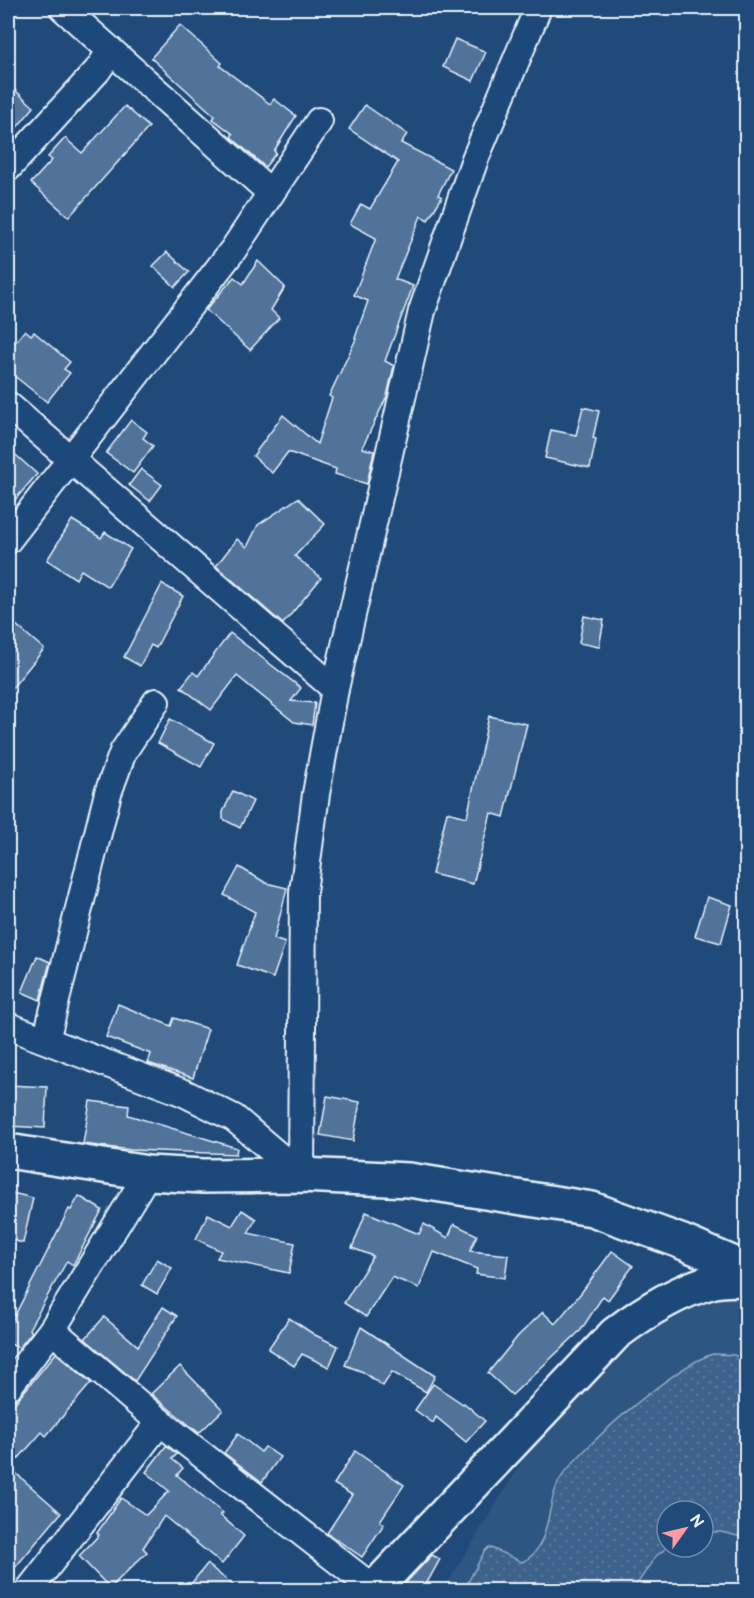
<svg xmlns="http://www.w3.org/2000/svg" width="754" height="1598" font-family="'Balsamiq Sans',sans-serif">
<style>
.built{fill:#2e5683;fill-rule:evenodd}
.grass{fill:url(#grass-dots);stroke:#92aac2;stroke-width:1.5}
.building{fill:#517399;stroke:#e8f1f8;stroke-width:1.5}
.lines{fill:none;stroke-linecap:round;stroke-linejoin:round}
.street-casing{stroke:#e8f1f8;stroke-width:30}
.secondary-casing{stroke:#e8f1f8;stroke-width:38}
.street{stroke:#1f4a7a;stroke-width:26}
.secondary{stroke:#1f4a7a;stroke-width:33}
</style>
<defs>
<pattern id="grass-dots" width="8" height="8" patternUnits="userSpaceOnUse" patternTransform="scale(1.5)"><rect width="8" height="8" fill="#3c628c"/><path d="M2 2h.1M6 6h.1" fill="none" stroke="#58799d" stroke-width="1.8" stroke-linecap="round"/></pattern>
</defs>
<rect width="100%" height="100%" fill="#1f4a7a"/>
<filter id="ink" filterUnits="userSpaceOnUse"><feTurbulence type="fractalNoise" baseFrequency=".0167" numOctaves="2"/><feDisplacementMap in="SourceGraphic" scale="12" xChannelSelector="R" yChannelSelector="G"/><feConvolveMatrix kernelMatrix="1 2 1 2 8 2 1 2 1" color-interpolation-filters="sRGB"/></filter>
<g filter="url(#ink)">
<path class="built" d="M 712,1295 L 742,1295 L 746,1297 L 746,1590 L 443,1590 L 523,1460 L 544,1430 L 624,1353 L 653,1328 L 689,1305 ZM 667,1511 L 703,1511 L 703,1547 L 667,1547 Z"/>
<path class="grass" d="M 713,1354 L 734,1355 L 746,1360 L 746,1538 L 721,1532 L 703,1532 L 703,1511 L 667,1511 L 668,1547 L 656,1556 L 633,1590 L 464,1590 L 484,1552 L 489,1547 L 522,1562 C 551,1550 546,1504 559,1481 C 578,1449 678,1363 713,1354 Z"/>
<g class="building">
<polygon points="180,25 222,63 220,66 270,104 274,99 296,116 274,151 276,153 265,167 231,137 233,134 213,119 215,116 151,58"/>
<polygon points="455,39 486,52 473,81 443,67"/>
<polygon points="8,84 34,107 8,138"/>
<polygon points="365,105 407,134 401,143 451,169 438,195 442,197 428,220 421,216 395,279 413,286 385,361 394,366 387,396 362,448 374,451 367,484 335,474 336,469 288,452 272,473 253,456 283,415 317,444 332,398 329,396 356,339 355,338 368,301 354,295 376,238 350,224 361,204 370,209 398,162 349,129"/>
<polygon points="125,106 149,127 69,217 31,183 52,160 48,157 65,138 82,153"/>
<polygon points="167,252 189,272 175,287 153,266"/>
<polygon points="258,261 285,287 271,310 279,318 250,350 206,310 234,277 243,284"/>
<polygon points="25,330 31,335 34,332 70,362 64,369 70,373 47,402 8,371 8,351"/>
<polygon points="583,407 599,411 593,438 596,439 590,468 545,458 551,430 576,435"/>
<polygon points="131,420 147,432 143,438 153,446 133,473 106,453"/>
<polygon points="8,448 37,474 8,508"/>
<polygon points="141,469 162,485 150,501 129,485"/>
<polygon points="298,498 325,524 295,556 321,578 283,624 216,566 237,539 247,547 258,525"/>
<polygon points="72,520 101,538 105,532 131,549 108,587 81,570 76,579 47,560"/>
<polygon points="162,584 183,596 156,648 151,645 140,666 124,657"/>
<polygon points="584,616 604,620 599,647 579,643"/>
<polygon points="8,618 44,649 8,693"/>
<polygon points="230,633 301,688 291,701 315,703 312,725 294,722 237,676 211,710 181,687 193,672 198,676"/>
<polygon points="489,716 527,724 504,817 491,813 473,884 432,874 447,812 467,817"/>
<polygon points="170,719 214,743 201,767 158,743"/>
<polygon points="233,791 253,801 240,828 223,819 223,812"/>
<polygon points="239,867 266,883 287,888 274,939 285,943 273,978 237,965 255,912 224,895"/>
<polygon points="707,897 732,905 721,943 695,936"/>
<polygon points="37,956 50,962 40,1000 22,992"/>
<polygon points="118,1004 171,1026 174,1018 208,1029 193,1078 148,1063 151,1054 106,1037"/>
<polygon points="8,1085 47,1087 45,1128 8,1126"/>
<polygon points="327,1096 360,1102 353,1141 320,1135"/>
<polygon points="90,1101 129,1106 128,1115 237,1148 236,1154 131,1150 83,1144"/>
<polygon points="8,1192 33,1198 23,1243 8,1239"/>
<polygon points="79,1196 102,1210 73,1265 67,1261 29,1329 32,1332 19,1348 8,1343 8,1329 69,1209 71,1210"/>
<polygon points="242,1210 256,1219 248,1233 295,1243 289,1273 217,1258 221,1251 196,1239 208,1214 232,1226"/>
<polygon points="366,1212 419,1234 424,1224 448,1238 454,1224 477,1235 470,1251 508,1255 505,1278 476,1274 477,1269 434,1252 419,1288 392,1277 366,1317 344,1303 373,1256 352,1248"/>
<polygon points="612,1251 633,1266 608,1300 603,1296 581,1330 512,1395 488,1373 518,1336 543,1312 555,1324 581,1293"/>
<polygon points="157,1259 172,1268 157,1294 142,1285"/>
<polygon points="163,1307 177,1316 135,1381 85,1339 104,1317 138,1346"/>
<polygon points="289,1318 315,1335 338,1346 329,1367 302,1354 294,1366 268,1349"/>
<polygon points="361,1327 435,1376 426,1392 392,1372 383,1386 363,1372 345,1365"/>
<polygon points="56,1353 91,1383 46,1436 42,1432 10,1468 61,1513 8,1576 8,1411"/>
<polygon points="180,1366 223,1410 199,1433 151,1394"/>
<polygon points="433,1384 463,1404 464,1403 485,1421 466,1442 436,1417 433,1423 415,1410"/>
<polygon points="238,1434 261,1452 265,1447 280,1457 262,1482 224,1453"/>
<polygon points="166,1446 177,1454 172,1459 183,1468 177,1475 223,1513 220,1515 244,1536 222,1564 164,1516 143,1548 147,1552 110,1588 79,1556 99,1535 97,1533 121,1498 146,1515 169,1491 146,1472"/>
<polygon points="355,1451 404,1485 380,1521 384,1524 362,1557 327,1533 352,1495 334,1484"/>
<polygon points="432,1555 440,1559 423,1590 399,1590"/>
<polygon points="207,1564 239,1590 186,1590"/>
</g>
<g class="lines">
<g class="street-casing">
<g id="street">
<polyline points="63,8 271,193"/>
<polyline points="8,168 97,71 111,51"/>
<polyline points="8,405 335,689"/>
<polyline points="8,540 233,250 319,121"/>
<polyline points="8,1026 184,1093 234,1118 301,1175"/>
<polyline points="46,1040 108,793 123,752 156,702"/>
<polyline points="148,1173 52,1330 160,1422 374,1589"/>
<polyline points="301,1175 303,892 316,794 335,689 422,311 475,159 538,8"/>
<polyline points="8,1387 52,1330"/>
<polyline points="29,1590 160,1422"/>
</g>
</g>
<g class="secondary-casing">
<g id="secondary">
<polyline points="8,1151 148,1173 203,1176 301,1175 409,1180 592,1209 680,1241 746,1269"/>
<path d="M 373,1590 L 615,1334 C 645,1311 677,1291 714,1281 C 724,1279 736,1279 746,1279"/>
</g>
</g>
<use href="#street" class="street"/>
<use href="#secondary" class="secondary"/>
</g>
</g>
<rect width="754" height="1598" fill="none" stroke="#1f4a7a" stroke-width="30"/>
<rect x="15" y="15" width="724" height="1568" fill="none" stroke="#e8f1f8" stroke-width="2" filter="url(#ink)"/>
<g transform="translate(685 1529) rotate(56)"><circle r="28" fill="#1f4a7a" stroke="#6f8dac" stroke-width="1.5"/>
<path d="M0-4.5L10 22L0 15L-10 22Z" fill="#ff9aa2"/>
<text y="-9" font-size="16" font-weight="bold" text-anchor="middle" fill="#e8f1f8">N</text>
</g>
</svg>
